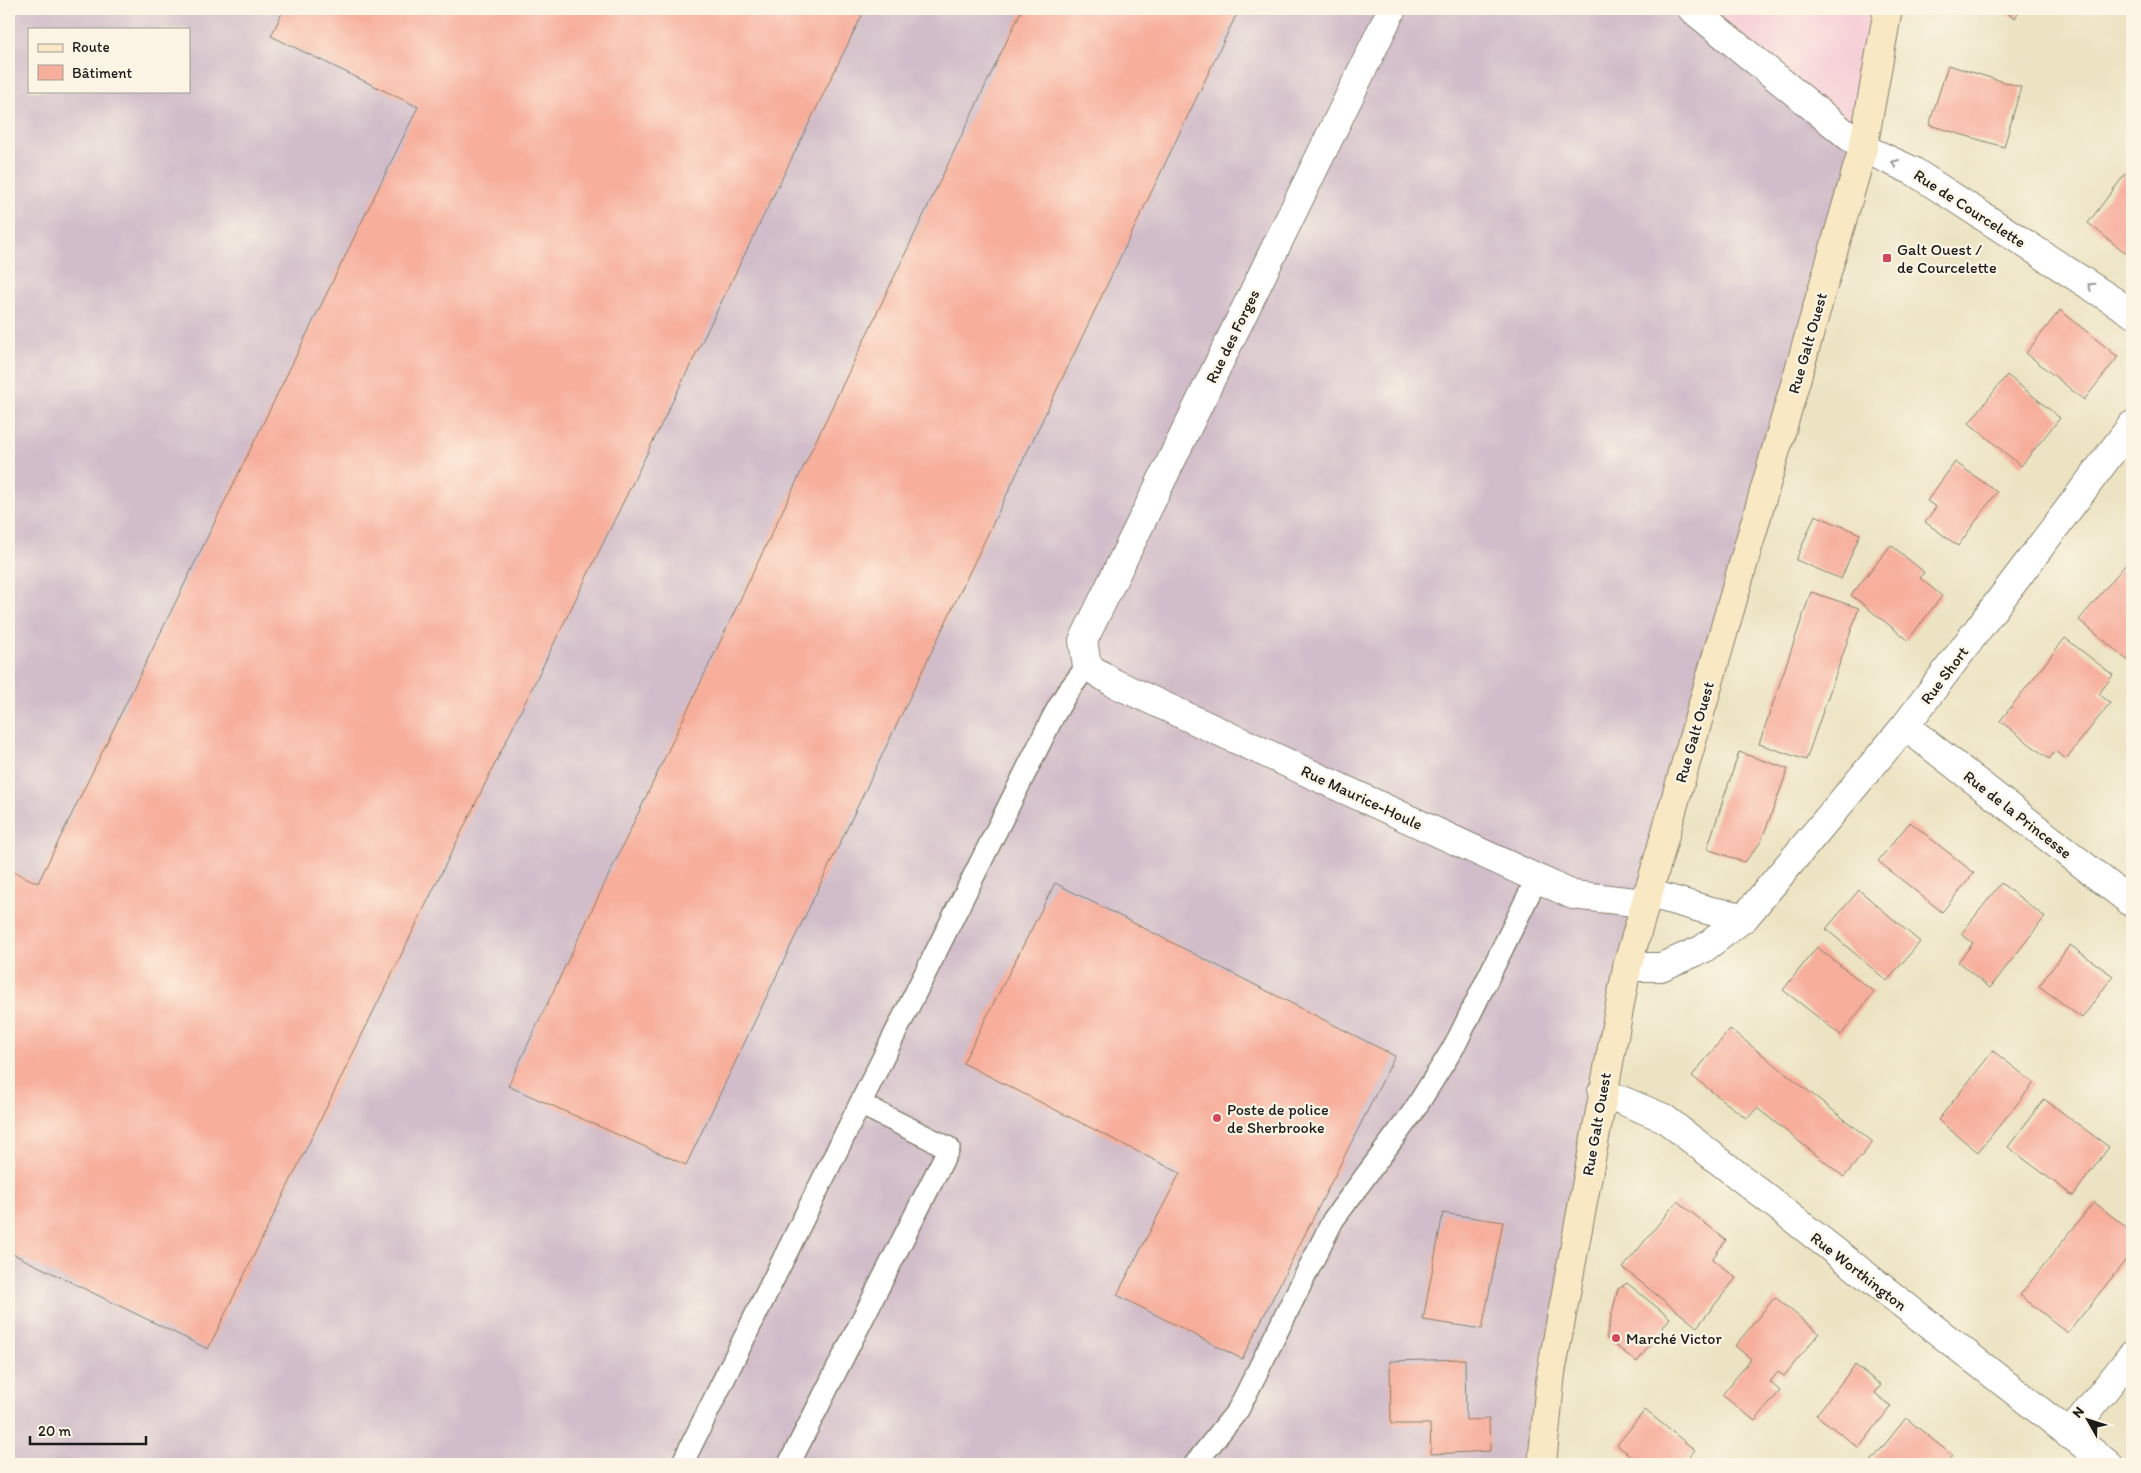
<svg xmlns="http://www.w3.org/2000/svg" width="2141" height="1473" font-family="Itim,sans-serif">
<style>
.built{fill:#f6cfd7}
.industrial{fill:#d1bdc9;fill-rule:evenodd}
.building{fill:#f7ae9b}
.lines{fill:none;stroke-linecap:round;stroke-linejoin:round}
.lane-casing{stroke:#84806f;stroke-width:24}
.street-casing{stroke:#84806f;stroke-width:30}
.secondary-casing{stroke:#84806f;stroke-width:30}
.lane{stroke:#fff;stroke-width:21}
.street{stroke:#fff;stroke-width:28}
.secondary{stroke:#f8e8c3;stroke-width:28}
.oneway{stroke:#999}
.poi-dot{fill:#d1495b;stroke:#fcf5e5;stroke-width:2}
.labels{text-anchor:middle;stroke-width:4.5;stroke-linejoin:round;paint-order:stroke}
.street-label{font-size:16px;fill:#1c1c1c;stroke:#fcf5e5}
.poi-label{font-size:16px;fill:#1c1c1c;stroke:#fcf5e5;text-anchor:start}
</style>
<rect width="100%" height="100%" fill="#fcf5e5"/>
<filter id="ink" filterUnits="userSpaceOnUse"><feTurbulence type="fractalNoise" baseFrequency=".02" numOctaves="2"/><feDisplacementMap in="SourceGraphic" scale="10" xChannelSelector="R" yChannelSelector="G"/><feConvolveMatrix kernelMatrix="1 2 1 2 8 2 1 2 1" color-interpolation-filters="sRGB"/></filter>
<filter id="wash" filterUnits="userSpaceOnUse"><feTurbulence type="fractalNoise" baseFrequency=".0096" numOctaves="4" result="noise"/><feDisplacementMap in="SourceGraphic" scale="20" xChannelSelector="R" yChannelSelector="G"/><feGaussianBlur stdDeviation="1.12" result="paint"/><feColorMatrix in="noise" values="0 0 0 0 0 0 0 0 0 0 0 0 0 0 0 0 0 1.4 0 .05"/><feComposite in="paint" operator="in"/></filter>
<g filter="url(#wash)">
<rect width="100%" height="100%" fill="#ece3c2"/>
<polygon class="built" points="1692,9 1888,9 1863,148"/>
<path class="industrial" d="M 9,9 L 1692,9 L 1863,148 L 1647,893 L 1542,1464 L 9,1464 ZM 29,29 L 189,29 L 189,91 L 29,91 Z"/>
<g id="blocks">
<g class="building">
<polygon points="284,9 865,9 208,1349 9,1252 9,870 38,883 418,107 271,36"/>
<polygon points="1022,9 1239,9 686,1165 508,1086"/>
<polygon points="2000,9 2020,9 2015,18"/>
<polygon points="1948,65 2021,87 2004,147 1929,125"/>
<polygon points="2132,165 2132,258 2088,223"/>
<polygon points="2060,310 2118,357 2084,400 2026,353"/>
<polygon points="2007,375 2060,418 2021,466 1969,423"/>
<polygon points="1955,462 1997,492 1958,546 1925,522 1936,507 1927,501"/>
<polygon points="1815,515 1860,534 1841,579 1796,560"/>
<polygon points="1891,545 1924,572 1920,578 1942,596 1908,640 1851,595"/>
<polygon points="2132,557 2132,664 2079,620"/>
<polygon points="1811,592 1859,608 1806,760 1759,744"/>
<polygon points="2065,638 2113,675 2099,694 2110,703 2066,759 2055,751 2049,759 2000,721"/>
<polygon points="1739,752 1788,769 1761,842 1745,862 1707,849"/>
<polygon points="1910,822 1974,873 1942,912 1878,861"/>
<polygon points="1055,883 1395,1056 1242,1359 1117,1295 1180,1173 963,1063"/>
<polygon points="2001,883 2045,917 1990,988 1958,962 1973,943 1961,934"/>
<polygon points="1859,890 1920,942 1887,981 1826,929"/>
<polygon points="2070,945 2113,976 2082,1018 2039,986"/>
<polygon points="1817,947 1874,992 1841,1035 1783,990"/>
<polygon points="1730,1029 1873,1142 1844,1177 1757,1108 1747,1119 1692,1076"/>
<polygon points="1993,1051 2034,1083 1978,1152 1938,1120"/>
<polygon points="2044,1099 2109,1147 2073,1196 2008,1147"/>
<polygon points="1677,1201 1726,1240 1712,1259 1736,1278 1697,1327 1623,1268"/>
<polygon points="2094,1202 2132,1232 2132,1252 2068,1333 2020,1295"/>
<polygon points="1443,1213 1503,1222 1482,1329 1423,1320"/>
<polygon points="1627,1283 1670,1318 1637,1362 1606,1338 1618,1289"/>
<polygon points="1775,1297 1819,1333 1784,1376 1778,1372 1770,1382 1780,1391 1755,1421 1722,1395 1751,1359 1735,1346"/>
<polygon points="1465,1359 1466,1420 1489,1419 1490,1451 1431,1454 1430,1424 1391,1424 1390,1361"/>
<polygon points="1855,1365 1881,1385 1875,1393 1891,1406 1859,1448 1816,1415"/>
<polygon points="1645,1410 1695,1450 1683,1464 1641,1464 1617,1445"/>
<polygon points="1906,1418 1953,1456 1947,1464 1869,1464"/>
</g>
</g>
</g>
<g filter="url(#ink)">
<use href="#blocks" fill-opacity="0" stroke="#84806f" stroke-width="1"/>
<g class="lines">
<g class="lane-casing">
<g id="lane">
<polyline points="682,1464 860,1104"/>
<polyline points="789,1464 949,1148 860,1104 1053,717 1066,694 1087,666"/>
<polyline points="1195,1464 1238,1410 1333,1220 1413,1112 1455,1045 1537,878"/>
</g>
</g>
<g class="street-casing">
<g id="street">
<polyline points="1392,9 1083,641 1087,666 1114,683 1573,895 1644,903"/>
<polyline points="1692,9 1863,148 1913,171 2132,313"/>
<polyline points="1905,726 2132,903"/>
<polyline points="1647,893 1711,911 1745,917"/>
<polyline points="1627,967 1661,967 1703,949 1745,917 1905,726 2132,425"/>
<polyline points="1602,1092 1664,1118 2108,1464"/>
<polyline points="2069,1435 2132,1355"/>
</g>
</g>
<g class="secondary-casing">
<polyline id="secondary" points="1542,1464 1551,1373 1627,967 1863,148 1888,9"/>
</g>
<use href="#lane" class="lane"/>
<use href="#street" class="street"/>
<use href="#secondary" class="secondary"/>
</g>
<defs><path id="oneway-chevron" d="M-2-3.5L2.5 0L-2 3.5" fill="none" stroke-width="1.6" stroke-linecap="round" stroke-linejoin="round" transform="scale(1.25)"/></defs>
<g class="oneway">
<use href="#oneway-chevron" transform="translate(1895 163) rotate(-155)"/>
<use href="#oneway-chevron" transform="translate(2091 286) rotate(-147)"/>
</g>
</g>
<g class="poi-dot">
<rect x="1882" y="253" width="10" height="10" rx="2.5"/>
<circle cx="1217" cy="1118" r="5"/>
<circle cx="1616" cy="1338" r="5"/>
</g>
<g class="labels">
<g class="street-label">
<text transform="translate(1970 208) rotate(33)" y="6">Rue de Courcelette</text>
<text transform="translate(1232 336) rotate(-64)" y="6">Rue des Forges</text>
<text transform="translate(1807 343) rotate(-74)" y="6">Rue Galt Ouest</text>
<text transform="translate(1944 675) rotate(-53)" y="6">Rue Short</text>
<text transform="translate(1694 732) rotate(-74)" y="6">Rue Galt Ouest</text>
<text transform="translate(1362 797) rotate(25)" y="6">Rue Maurice-Houle</text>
<text transform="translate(2018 814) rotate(38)" y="6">Rue de la Princesse</text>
<text transform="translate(1596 1124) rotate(-80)" y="6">Rue Galt Ouest</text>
<text transform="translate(1859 1271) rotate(38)" y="6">Rue Worthington</text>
</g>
<g class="poi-label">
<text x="1897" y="255">Galt Ouest /<tspan x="1897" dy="18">de Courcelette</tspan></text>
<text x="1227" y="1115">Poste de police<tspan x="1227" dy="18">de Sherbrooke</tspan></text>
<text x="1626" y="1344">Marché Victor</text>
</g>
</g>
<rect width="2141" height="1473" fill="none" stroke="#fcf5e5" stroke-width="30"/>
<rect x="28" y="28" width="162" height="65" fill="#fcf5e5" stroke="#a29e95"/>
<rect x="38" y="44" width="25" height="8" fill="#f8e8c3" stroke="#a29e95"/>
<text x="72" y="52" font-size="15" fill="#1c1c1c">Route</text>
<rect x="38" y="65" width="25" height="15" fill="#f7ae9b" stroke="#a29e95"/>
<text x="72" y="78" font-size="15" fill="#1c1c1c">Bâtiment</text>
<g transform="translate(2088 1420) rotate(309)" stroke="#fcf5e5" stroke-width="4" paint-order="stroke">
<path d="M0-4L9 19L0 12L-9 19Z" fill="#1c1c1c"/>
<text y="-8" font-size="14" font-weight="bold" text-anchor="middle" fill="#1c1c1c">N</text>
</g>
<path d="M30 1436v8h116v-8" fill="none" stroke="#1c1c1c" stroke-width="2.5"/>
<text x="38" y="1436" font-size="15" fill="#1c1c1c" stroke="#fcf5e5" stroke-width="4" paint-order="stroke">20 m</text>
</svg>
